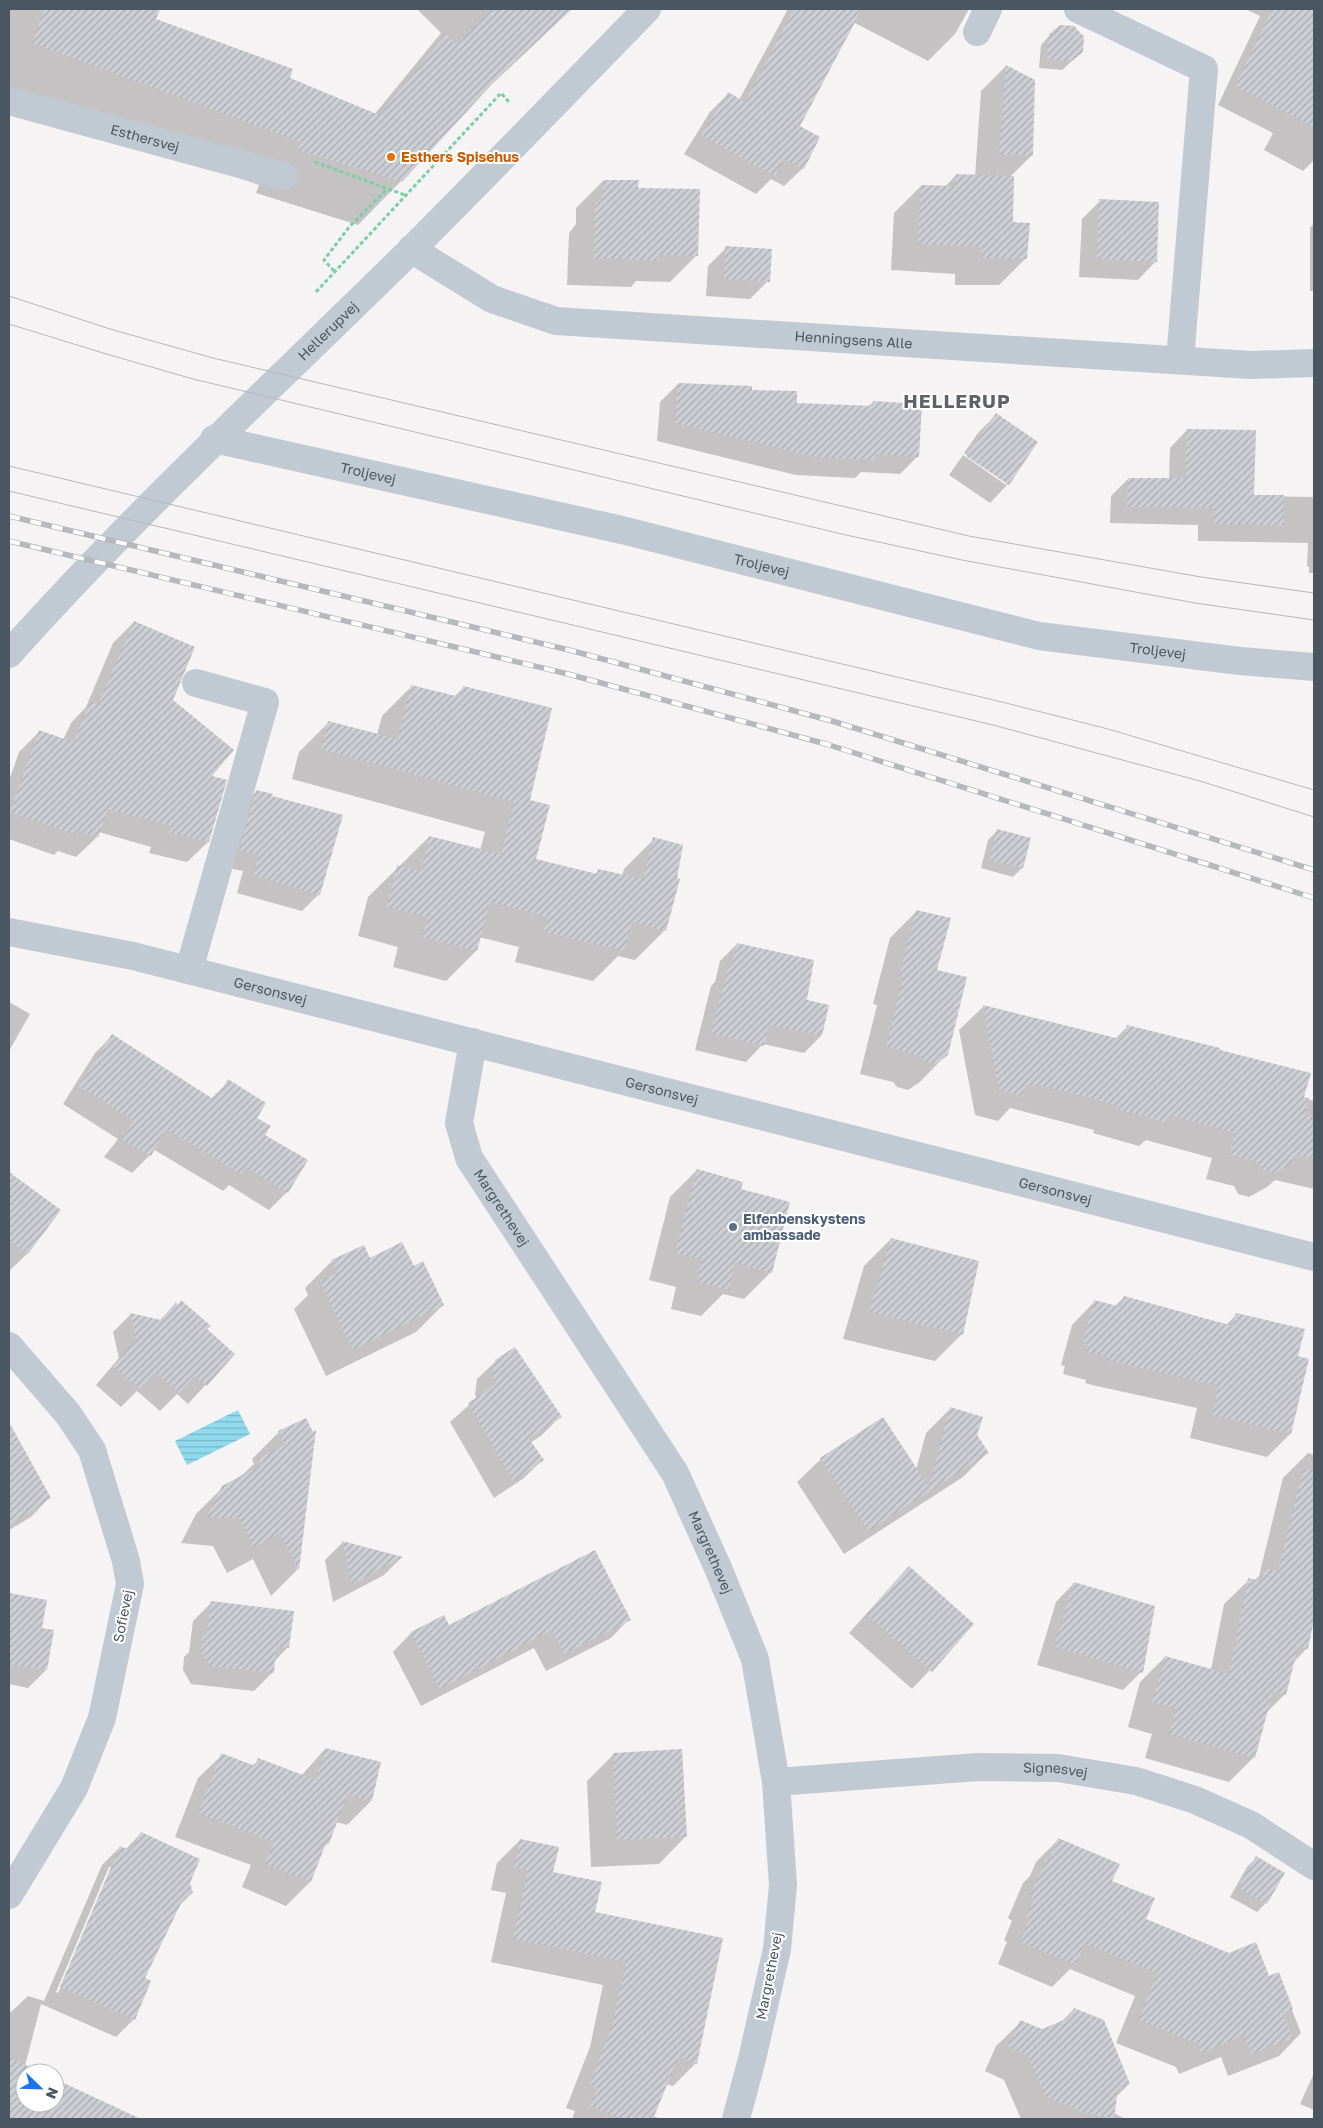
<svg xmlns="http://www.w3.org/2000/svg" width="1323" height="2128" font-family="'Golos Text',sans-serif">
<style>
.water{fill:url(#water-rules)}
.shadow{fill:#0003;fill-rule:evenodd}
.building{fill:url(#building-hatch)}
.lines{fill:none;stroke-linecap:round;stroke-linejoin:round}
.path{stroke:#7ad0a6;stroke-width:3;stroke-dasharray:4 2.5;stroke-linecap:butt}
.minor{stroke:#c1cad2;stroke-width:28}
.tram{stroke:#b5b8bd;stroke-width:1}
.rail-casing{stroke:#b5b8bd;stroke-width:5.5}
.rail{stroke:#fff;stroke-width:4;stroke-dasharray:11;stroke-linecap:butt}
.food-dot{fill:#e8710a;stroke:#fff;stroke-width:2}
.service-dot{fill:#5c6f8a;stroke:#fff;stroke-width:2}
.labels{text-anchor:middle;stroke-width:4;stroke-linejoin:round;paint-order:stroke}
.street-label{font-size:14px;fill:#4a5661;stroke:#fff}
.food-label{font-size:14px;font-weight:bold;fill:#c56008;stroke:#fff;text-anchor:start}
.service-label{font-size:14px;font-weight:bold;fill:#4e5e75;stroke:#fff;text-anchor:start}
.district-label{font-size:19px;font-weight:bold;letter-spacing:1px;fill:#5f6368;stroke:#fff}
</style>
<defs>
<pattern id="water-rules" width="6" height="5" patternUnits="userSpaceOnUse" patternTransform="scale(1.25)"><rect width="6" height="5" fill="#90daee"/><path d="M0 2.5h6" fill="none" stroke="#78b4c4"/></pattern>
<pattern id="building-hatch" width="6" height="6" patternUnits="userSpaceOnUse" patternTransform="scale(1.25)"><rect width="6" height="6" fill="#cdcfd5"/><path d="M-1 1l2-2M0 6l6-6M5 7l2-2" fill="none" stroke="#a8abb0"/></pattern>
</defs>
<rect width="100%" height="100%" fill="#f5f3f3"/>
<polygon class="water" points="238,1410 250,1434 187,1465 175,1441"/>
<g class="shadow">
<polygon points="9,9 158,9 155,20 374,115 441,33 417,9 570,9 473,102 401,181 358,225 256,193 259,185 9,94"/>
<polygon points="788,9 969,9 955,34 928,61 853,22 798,126 803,168 784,186 771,179 756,194 684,154 710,112 728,94 739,100"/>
<polygon points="1245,9 1314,9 1314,99 1309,109 1314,112 1314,160 1303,171 1264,150 1273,133 1218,105 1260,16"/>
<polygon points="1050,35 1072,61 1062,70 1039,68 1041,45"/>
<polygon points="1006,66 1034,80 1032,155 1010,177 1011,223 1026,258 999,285 955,285 955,274 891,270 894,213 921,186 945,187 956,175 975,176 981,91"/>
<polygon points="603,181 637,189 697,255 670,282 636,281 631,287 567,285 569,233 576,224 576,208"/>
<polygon points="1100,201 1156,261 1138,280 1079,277 1082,219"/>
<polygon points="1314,223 1314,291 1310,291 1310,228"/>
<polygon points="726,248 768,281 750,299 706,296 708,266"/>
<polygon points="678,384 751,391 795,404 868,407 873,402 918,456 900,474 861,472 855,478 796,475 657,441 660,402"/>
<polygon points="997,414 1037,442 1008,484 990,503 949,475 963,455 1006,485 1006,482 964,453 978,433"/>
<polygon points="1187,430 1253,496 1314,497 1314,573 1309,573 1309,567 1307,566 1308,543 1198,541 1198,525 1110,523 1111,496 1128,479 1169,479 1170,448"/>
<polygon points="134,622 210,777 225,781 208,842 187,862 149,853 151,847 99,832 97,837 76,857 58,851 54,855 9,839 9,781 19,752 39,732 63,740 71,723 86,707 113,643"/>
<polygon points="412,686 454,697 463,688 529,800 535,860 594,875 599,870 622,876 624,869 654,839 665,930 635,960 618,956 593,981 515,962 519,947 479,937 476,951 446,981 393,967 398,947 358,936 368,897 429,837 480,850 485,832 292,779 299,752 329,722 377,735 382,716"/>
<polygon points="257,791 319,894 302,911 237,893 243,871 223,867 240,808"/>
<polygon points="997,831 1029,839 1022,868 1013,877 981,868 988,840"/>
<polygon points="917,911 936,971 947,1054 920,1082 908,1090 897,1087 893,1082 860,1074 877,1005 873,1004 890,938"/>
<polygon points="737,944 805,1000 828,1006 821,1036 804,1053 763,1044 746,1062 695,1050 711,986 715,982 720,961"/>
<polygon points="9,1002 30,1014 9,1051"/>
<polygon points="984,1006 1115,1039 1127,1027 1218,1050 1303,1098 1314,1101 1314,1189 1275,1180 1267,1187 1249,1197 1238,1194 1234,1186 1206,1179 1212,1158 1146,1140 1139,1146 1093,1133 1094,1130 1010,1108 998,1121 975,1115 959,1030"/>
<polygon points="112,1036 211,1099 229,1081 263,1135 287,1192 269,1210 229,1185 223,1191 153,1149 150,1155 132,1173 104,1157 118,1139 63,1104 95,1053"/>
<polygon points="697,1170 740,1190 771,1272 744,1299 723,1294 701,1316 671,1309 676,1287 649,1280 670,1197"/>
<polygon points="9,1173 59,1210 27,1254 9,1271"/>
<polygon points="891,1239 962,1334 935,1361 843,1339 864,1266"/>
<polygon points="369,1259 413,1268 443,1305 416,1332 326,1376 294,1309 308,1295 305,1288 332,1261"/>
<polygon points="1124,1297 1226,1325 1237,1314 1296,1357 1290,1434 1267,1457 1190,1438 1197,1408 1092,1385 1085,1383 1086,1380 1063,1374 1065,1366 1061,1365 1072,1325 1095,1301 1115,1306"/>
<polygon points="176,1304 234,1354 188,1404 177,1394 160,1411 137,1391 121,1407 96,1385 119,1358 113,1332 131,1314 159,1321"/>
<polygon points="496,1361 560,1417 542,1435 530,1443 542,1460 524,1478 494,1498 450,1422 477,1398 475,1395 477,1379"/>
<polygon points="950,1409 987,1453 963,1477 844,1554 797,1482 821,1459 916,1470 926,1433"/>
<polygon points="9,1429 19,1443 49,1498 31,1517 9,1530"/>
<polygon points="279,1432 314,1432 297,1570 271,1596 253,1559 227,1573 213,1546 181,1543 196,1514 223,1487 240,1477 254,1464 252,1459"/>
<polygon points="1308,1453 1314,1455 1314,1615 1307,1648 1293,1663 1284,1695 1265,1714 1254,1757 1229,1782 1145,1758 1152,1734 1128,1727 1140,1682 1165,1657 1211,1670 1224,1604 1249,1580 1254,1581 1259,1576 1283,1478"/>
<polygon points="343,1542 401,1558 384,1575 333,1602 325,1560"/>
<polygon points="909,1567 973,1624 912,1689 849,1633"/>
<polygon points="1074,1583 1141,1672 1123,1690 1037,1665 1056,1602"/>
<polygon points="9,1595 46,1601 41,1629 46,1670 28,1688 9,1684"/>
<polygon points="211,1603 288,1647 274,1662 272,1673 254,1691 191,1684 183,1670 184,1657 189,1652 193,1621"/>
<polygon points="444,1617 449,1627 629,1619 611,1638 546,1671 534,1648 421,1706 393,1652 411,1633"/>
<polygon points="325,1749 380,1763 371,1801 347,1825 336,1822 328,1843 322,1849 310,1882 286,1906 242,1887 251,1865 175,1837 198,1778 222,1755 252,1766 259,1760 301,1776"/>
<polygon points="614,1754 685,1837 659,1864 591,1867 587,1781"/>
<path d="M 141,1833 L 188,1882 L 192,1893 L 177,1908 L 144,1979 L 150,1982 L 134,2019 L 116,2037 L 41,2004 L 25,2066 L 39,2073 L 25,2073 L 25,2103 L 55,2103 L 55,2080 L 99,2101 L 90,2119 L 9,2119 L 9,2011 L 11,2012 L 28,1996 L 44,2001 L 102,1865 L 120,1847 L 125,1850 ZM 109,1867 L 112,1867 L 58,1993 L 56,1992 Z"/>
<polygon points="520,1840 594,1912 696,2063 673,2086 666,2084 653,2116 661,2119 572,2119 575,2111 566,2108 590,2047 603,1985 491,1962 506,1893 491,1890 497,1863"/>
<polygon points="1058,1840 1111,1881 1144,1920 1268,1978 1278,1974 1301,2033 1279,2056 1228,2076 1221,2057 1179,2074 1176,2067 1116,2043 1135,1996 1070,1969 1052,1987 998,1964 1007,1942 1004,1940 1012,1921 1008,1918 1023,1883 1030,1876 1036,1862"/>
<polygon points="1256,1858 1266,1903 1257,1912 1230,1897 1247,1867"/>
<polygon points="1074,2009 1129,2084 1105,2108 1125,2119 1021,2119 1004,2080 985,2071 996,2046 1021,2022 1042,2030 1060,2023"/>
<polygon points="1314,2073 1314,2110 1300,2104"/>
</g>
<g class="building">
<polygon points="44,9 160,9 156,19 293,69 290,78 379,115 446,34 456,44 492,9 572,9 492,84 402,182 298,150 301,142 32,43"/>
<polygon points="794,9 862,9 800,126 820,137 804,169 784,159 775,176 701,135 728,92 745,102"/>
<polygon points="1272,9 1314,9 1314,127 1235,86"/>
<polygon points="1060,25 1074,26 1084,37 1083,52 1072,61 1047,59 1049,34"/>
<polygon points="1006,65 1035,80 1033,156 999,154"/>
<polygon points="956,174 1014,176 1013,222 1030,223 1027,259 981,258 982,247 918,244 921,185 955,186"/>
<polygon points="603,180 639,180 638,188 700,189 698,256 658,255 659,261 594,258 595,205 596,202 602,202"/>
<polygon points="1099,199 1159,202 1157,262 1097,259"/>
<polygon points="725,246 772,249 770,282 724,279"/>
<polygon points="678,383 752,386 752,390 797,391 797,403 873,406 873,401 922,404 919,457 875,454 875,460 815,457 675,423"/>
<polygon points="996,413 1038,442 1009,485 966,456"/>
<polygon points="1186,429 1256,430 1254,495 1284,495 1284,525 1214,524 1215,508 1127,507 1128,478 1186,478"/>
<polygon points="134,621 195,647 173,700 234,750 212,776 227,780 209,842 169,832 171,826 108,809 98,838 77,830 76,835 10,812 39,730 73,742 91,701 98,704"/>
<polygon points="411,685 460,697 463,686 552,708 530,800 550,805 536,859 597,874 598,869 643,879 653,837 683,845 677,878 680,879 666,931 632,922 624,951 544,932 548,917 490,902 477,951 422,937 428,917 387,907 397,865 421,871 429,836 501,854 514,802 321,749 328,721 398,739"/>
<polygon points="256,790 273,794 272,796 343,815 320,895 253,876 259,855 239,850"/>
<polygon points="997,829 1031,838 1023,868 989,860"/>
<polygon points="916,910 951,918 937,970 967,977 948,1055 936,1064 924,1061 920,1056 886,1047 903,978 899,977"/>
<polygon points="737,943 814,960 807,1000 829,1005 822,1036 769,1025 764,1046 711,1033 728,967 731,968"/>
<polygon points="983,1005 1120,1039 1121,1036 1124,1037 1127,1025 1220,1048 1220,1050 1311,1073 1304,1097 1309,1098 1305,1115 1314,1118 1314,1159 1295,1155 1293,1163 1275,1173 1263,1170 1258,1162 1230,1155 1235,1133 1172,1116 1164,1122 1117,1109 1117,1106 1104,1102 1035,1084 1034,1086 1026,1085 1023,1097 999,1090"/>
<polygon points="112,1034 213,1099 216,1093 219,1095 228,1079 266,1103 257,1118 271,1126 265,1135 308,1160 288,1193 246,1167 241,1174 166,1129 151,1156 121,1139 134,1121 79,1086"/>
<polygon points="697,1169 743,1182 741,1189 790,1202 772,1273 735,1263 729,1290 697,1282 702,1260 675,1253"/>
<polygon points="9,1172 61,1210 28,1254 9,1240"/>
<polygon points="891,1238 979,1261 963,1335 869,1312"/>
<polygon points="402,1242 414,1266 423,1261 444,1305 353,1350 320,1281 337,1273 331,1260 364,1245 370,1258"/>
<polygon points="1124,1296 1233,1326 1236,1313 1305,1329 1298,1356 1309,1359 1291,1434 1212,1415 1219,1386 1115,1362 1107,1360 1108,1357 1086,1351 1088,1343 1083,1342 1094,1300 1121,1307"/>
<polygon points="181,1300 211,1326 207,1329 235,1354 207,1386 195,1376 179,1393 155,1372 140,1389 113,1366 136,1339 130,1313 161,1320 176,1302 178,1305"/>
<polygon points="515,1347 562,1417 529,1439 544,1460 513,1481 468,1403 497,1383 492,1377 495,1360"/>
<polygon points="950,1407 983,1417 977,1435 989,1453 868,1531 820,1458 883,1417 929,1487"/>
<polygon points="306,1418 313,1432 316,1430 299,1570 280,1533 254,1547 240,1519 207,1517 222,1486 261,1465 257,1459 285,1445 278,1431"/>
<polygon points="9,1422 51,1498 9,1525"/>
<polygon points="1303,1469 1314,1471 1314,1620 1308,1649 1298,1647 1286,1695 1273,1692 1255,1758 1169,1734 1176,1709 1152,1702 1165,1656 1229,1674 1248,1578 1262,1581 1265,1568 1278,1571"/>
<polygon points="342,1541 403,1557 352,1584"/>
<polygon points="595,1550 631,1620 564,1654 552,1630 440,1689 411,1632 444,1615 449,1625"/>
<polygon points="909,1566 974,1624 932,1672 866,1614"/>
<polygon points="1074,1582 1155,1606 1143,1673 1054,1647"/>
<polygon points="9,1593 47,1600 42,1628 54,1630 47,1670 9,1664"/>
<polygon points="211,1601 294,1611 289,1648 276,1647 274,1673 210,1666 201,1652 202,1638 207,1633"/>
<polygon points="325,1748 381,1762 372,1801 347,1795 329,1844 326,1843 311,1882 265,1864 274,1842 198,1813 221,1753 255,1766 258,1758 316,1780"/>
<polygon points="682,1749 687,1837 617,1840 613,1753"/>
<polygon points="141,1832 200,1859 190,1883 193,1893 184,1897 145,1978 151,1981 135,2020 60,1987 120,1846 132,1851"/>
<polygon points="1058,1838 1120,1864 1112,1881 1155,1898 1146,1919 1229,1953 1256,1942 1269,1976 1279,1972 1293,2009 1283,2013 1293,2038 1251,2054 1244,2035 1201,2053 1198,2044 1138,2020 1157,1973 1085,1944 1076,1965 1020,1942 1029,1919 1026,1918 1034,1899 1030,1895 1046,1859 1049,1860"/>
<polygon points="520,1839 559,1847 553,1872 602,1882 595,1912 723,1938 697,2064 679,2056 653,2119 622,2119 590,2106 597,2088 589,2085 613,2023 626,1962 513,1939 528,1870 514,1868"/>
<polygon points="1256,1856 1285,1873 1267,1904 1238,1888"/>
<polygon points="1074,2008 1104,2020 1130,2084 1118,2089 1114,2119 1082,2112 1045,2096 1028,2056 1008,2046 1020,2020 1042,2029 1069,2018"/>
<polygon points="9,2057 42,2073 25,2073 25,2103 55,2103 55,2079 141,2119 9,2119"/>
</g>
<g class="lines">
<g class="path">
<polyline points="315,162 405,195"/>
<polyline points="334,271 324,260 350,226 387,189"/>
<polyline points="316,292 501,93 509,102"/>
</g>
<g class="minor">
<polyline points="1078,9 1204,69 1180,360"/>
<polyline points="977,32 988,9"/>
<path id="s1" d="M 9,101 L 283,176"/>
<path id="s2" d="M 411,249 L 492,299 L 556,321 L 1251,365 L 1314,363"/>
<path id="s3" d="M 214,439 L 622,530 L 1039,636 L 1240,661 L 1314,667"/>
<path id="s4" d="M 9,654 C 136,512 276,383 411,250 C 491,170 569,89 647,9"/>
<path id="s5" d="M 9,932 L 133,956 L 1314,1257"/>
<polyline points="189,970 265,702 196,683"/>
<path id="s6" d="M 473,1042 L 459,1123 L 469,1158 L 675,1473 L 718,1568 L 755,1659 L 776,1782 L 783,1885 L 777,1949 L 752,2059 L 736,2119"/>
<polyline points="9,1346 68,1414 92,1450 126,1561 130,1584 102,1718 74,1788 9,1895"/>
<path id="s7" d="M 776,1782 L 978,1767 L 1058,1768 L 1136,1781 L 1195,1800 L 1251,1825 L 1314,1866"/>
</g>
<g class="tram">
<polyline points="9,296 110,329 213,358 969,536 1201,577 1314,593"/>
<polyline points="9,324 103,353 193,379 846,535 962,560 1195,603 1314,620"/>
<polyline points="9,466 1002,702 1108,729 1314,790"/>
<polyline points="9,491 993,725 1200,781 1314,817"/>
</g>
<g class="rail-casing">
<g id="rail">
<polyline points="9,516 573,651 832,721 1314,870"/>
<polyline points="9,541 568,674 826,744 1314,898"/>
</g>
</g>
<use href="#rail" class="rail"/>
</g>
<circle class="food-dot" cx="391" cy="157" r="5"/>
<circle class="service-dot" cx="733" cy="1227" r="5"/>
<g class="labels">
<g class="street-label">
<text dy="5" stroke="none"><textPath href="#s1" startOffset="141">Esthersvej</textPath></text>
<text dy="5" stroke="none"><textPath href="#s4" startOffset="454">Hellerupvej</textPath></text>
<text dy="5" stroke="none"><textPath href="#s2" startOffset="461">Henningsens Alle</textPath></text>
<text dy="5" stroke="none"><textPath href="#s3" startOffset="158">Troljevej</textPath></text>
<text dy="5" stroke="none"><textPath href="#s3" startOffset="562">Troljevej</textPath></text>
<text dy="5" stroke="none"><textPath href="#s3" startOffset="968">Troljevej</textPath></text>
<text dy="5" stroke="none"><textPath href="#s5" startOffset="268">Gersonsvej</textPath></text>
<text dy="5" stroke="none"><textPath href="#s5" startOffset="672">Gersonsvej</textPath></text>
<text dy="5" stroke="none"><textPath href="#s5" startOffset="1078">Gersonsvej</textPath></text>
<text dy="5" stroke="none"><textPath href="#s6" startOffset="178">Margrethevej</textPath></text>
<text dy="5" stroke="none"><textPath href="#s6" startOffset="582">Margrethevej</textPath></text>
<text transform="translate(123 1616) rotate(-79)" y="5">Sofievej</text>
<text dy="5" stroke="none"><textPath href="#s7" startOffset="280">Signesvej</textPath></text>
<text transform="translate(769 1976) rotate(-79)" y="5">Margrethevej</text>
</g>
<g class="food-label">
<text x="401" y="162">Esthers Spisehus</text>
</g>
<g class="service-label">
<text x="743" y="1224">Elfenbenskystens<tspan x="743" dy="16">ambassade</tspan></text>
</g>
<g class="district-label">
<text x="957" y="408">HELLERUP</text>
</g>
</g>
<rect width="1323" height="2128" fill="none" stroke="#4a5661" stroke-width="20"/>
<g transform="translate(40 2088) rotate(113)"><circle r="24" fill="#ffffff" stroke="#b7bbc0"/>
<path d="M0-4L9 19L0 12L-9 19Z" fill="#1a73e8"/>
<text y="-8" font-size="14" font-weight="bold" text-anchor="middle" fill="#4a5661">N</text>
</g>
</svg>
